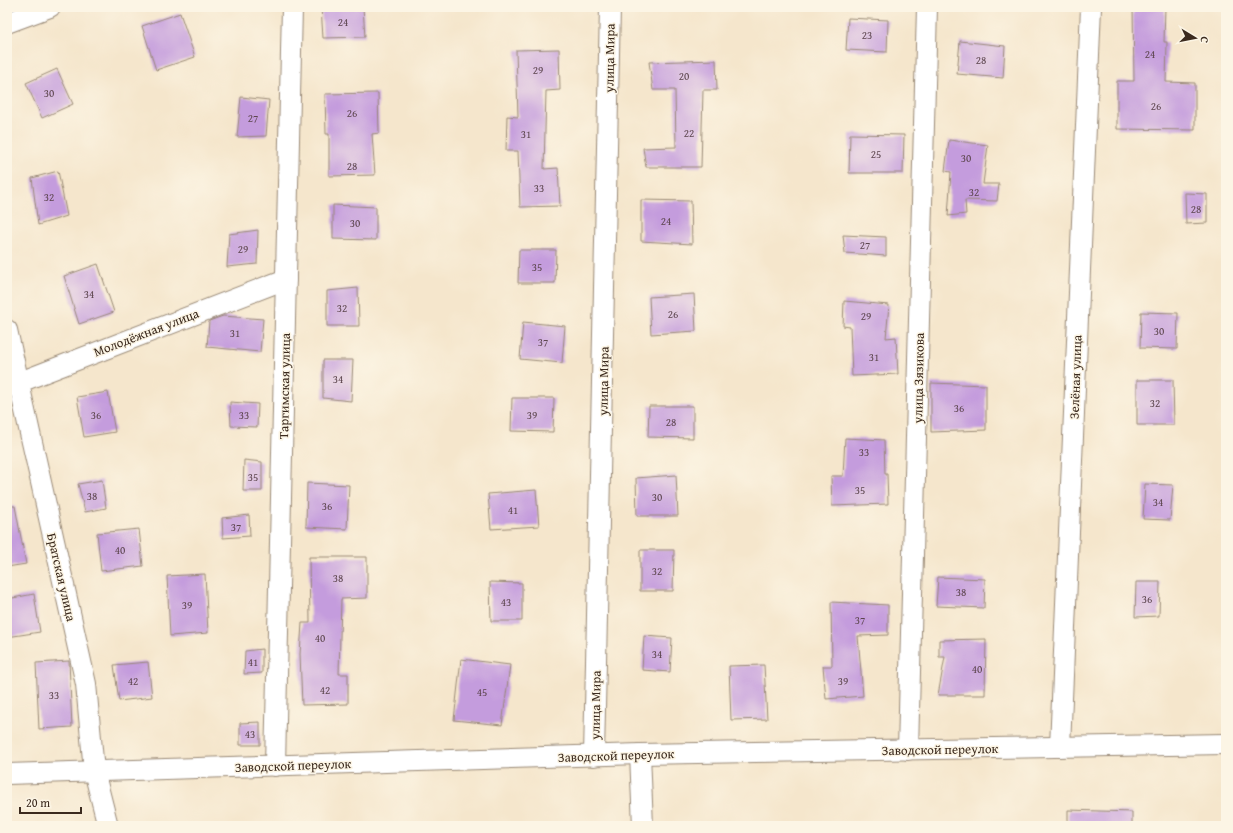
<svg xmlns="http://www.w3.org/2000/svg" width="1233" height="833" font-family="'Gentium Book Plus',serif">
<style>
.building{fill:#c49cdd}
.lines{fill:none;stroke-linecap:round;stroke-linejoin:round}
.street-casing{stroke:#988875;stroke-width:22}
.street{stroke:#fff;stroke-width:20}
.labels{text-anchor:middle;stroke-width:3;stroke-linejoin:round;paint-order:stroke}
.number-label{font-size:11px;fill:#5d464e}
.street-label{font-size:13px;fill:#3b2a1e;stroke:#fcf5e5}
</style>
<rect width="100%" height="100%" fill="#fcf5e5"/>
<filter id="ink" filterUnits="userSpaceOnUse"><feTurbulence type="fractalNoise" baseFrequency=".025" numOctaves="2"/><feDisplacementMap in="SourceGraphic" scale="8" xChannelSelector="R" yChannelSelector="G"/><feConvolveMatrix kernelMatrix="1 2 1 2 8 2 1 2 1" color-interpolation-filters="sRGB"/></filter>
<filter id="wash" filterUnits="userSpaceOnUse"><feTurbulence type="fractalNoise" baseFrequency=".012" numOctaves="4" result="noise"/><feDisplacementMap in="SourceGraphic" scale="16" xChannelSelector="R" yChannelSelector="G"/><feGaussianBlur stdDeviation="0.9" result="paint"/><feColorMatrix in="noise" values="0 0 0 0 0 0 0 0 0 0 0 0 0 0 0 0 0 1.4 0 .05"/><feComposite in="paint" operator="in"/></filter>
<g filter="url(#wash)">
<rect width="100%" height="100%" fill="#f5e6cc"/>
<g id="blocks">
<g class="building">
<polygon points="321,7 363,7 365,37 323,38"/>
<polygon points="1133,7 1165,7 1164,42 1167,42 1166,82 1195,83 1195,130 1117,129 1117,81 1134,81"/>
<polygon points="180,13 195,57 156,70 142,26"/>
<polygon points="848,18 888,20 887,52 846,50"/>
<polygon points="960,41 1005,46 1003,78 957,74"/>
<polygon points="559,49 560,90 546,91 544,169 558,168 560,206 520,207 518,151 506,151 507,116 518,117 516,50"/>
<polygon points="716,60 717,90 703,90 701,167 646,167 643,148 676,147 675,90 653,90 649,62"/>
<polygon points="57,69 73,104 42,118 26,83"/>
<polygon points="378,93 379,133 372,134 375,175 329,176 329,134 326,134 325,94"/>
<polygon points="241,97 269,100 266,136 237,137"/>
<polygon points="850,134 904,135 903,173 849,173"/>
<polygon points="949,140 988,145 983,184 999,184 997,201 965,200 966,214 948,216 951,172 945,171"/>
<polygon points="58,171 67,216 38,225 32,178"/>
<polygon points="1185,193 1207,194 1207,223 1186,224"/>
<polygon points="641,200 691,201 692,244 641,241"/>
<polygon points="333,205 376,207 376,240 333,239"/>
<polygon points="258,230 257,264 227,267 229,234"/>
<polygon points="843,235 886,237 886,256 845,253"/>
<polygon points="519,250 556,250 555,283 518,283"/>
<polygon points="98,264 114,312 79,324 64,276"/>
<polygon points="358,288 359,326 327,326 327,291"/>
<polygon points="694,294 696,331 651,334 649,297"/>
<polygon points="844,301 889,305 886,338 896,337 898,374 852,376 850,327 843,326"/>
<polygon points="1141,312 1178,313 1177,349 1140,348"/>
<polygon points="223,316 263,319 260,352 207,347 209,321"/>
<polygon points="523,322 565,326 562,363 520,359"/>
<polygon points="323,360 353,360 351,401 323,398"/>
<polygon points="1137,380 1173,380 1174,425 1137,425"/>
<polygon points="931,383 986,385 986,430 931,432"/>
<polygon points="108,392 115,432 84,437 77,397"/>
<polygon points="512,398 554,398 553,432 511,431"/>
<polygon points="230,402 258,404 257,427 231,426"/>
<polygon points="649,406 693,406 693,438 648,437"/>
<polygon points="845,438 884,440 885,474 887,474 888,504 832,506 831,476 843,476"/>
<polygon points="244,460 262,462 262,491 243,491"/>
<polygon points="676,475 678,516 637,516 636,478"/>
<polygon points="102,480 106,508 85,512 78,484"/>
<polygon points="307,483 349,485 347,529 306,527"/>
<polygon points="1145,484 1173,485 1170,520 1143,519"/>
<polygon points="536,490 539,526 491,529 488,494"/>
<polygon points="7,506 15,506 26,564 7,567"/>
<polygon points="249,515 250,536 223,538 222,518"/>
<polygon points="139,529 143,566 101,571 97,533"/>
<polygon points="640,550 674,550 673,591 640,591"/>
<polygon points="309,557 367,557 367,598 341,599 339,674 348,674 348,704 302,705 300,654 302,623 310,623"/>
<polygon points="205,574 208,633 170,636 167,576"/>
<polygon points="938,577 985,579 984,608 936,606"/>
<polygon points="490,582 522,583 522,621 491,621"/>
<polygon points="1136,582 1160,582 1159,616 1135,617"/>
<polygon points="34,594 40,632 7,637 7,599"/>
<polygon points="831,602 888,605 888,635 858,636 863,696 826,699 823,666 832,666"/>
<polygon points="644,636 672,638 670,672 642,670"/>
<polygon points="986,639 985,695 938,695 945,657 939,657 939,640"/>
<polygon points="262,649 262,673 244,674 245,651"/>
<polygon points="461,659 510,665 502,725 454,720"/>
<polygon points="69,661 72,727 39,729 36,663"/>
<polygon points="148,662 152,697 119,701 114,665"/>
<polygon points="764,665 767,719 731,720 729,666"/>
<polygon points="260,722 260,745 240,745 240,723"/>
<polygon points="1068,810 1132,812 1132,826 1068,826"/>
</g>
</g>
</g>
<g filter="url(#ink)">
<use href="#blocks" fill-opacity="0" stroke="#988875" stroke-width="1"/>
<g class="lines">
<g class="street-casing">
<g id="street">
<polyline points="7,23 50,7"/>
<polyline points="7,330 86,684 94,771 108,826"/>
<polyline points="7,387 286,279"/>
<polyline points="1060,747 1091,7"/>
<polyline points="908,750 927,7"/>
<polyline points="640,754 643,826"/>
<polyline points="594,756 610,7"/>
<polyline points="275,766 292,7"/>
<polyline points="7,774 640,754 1226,744"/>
</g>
</g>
<use href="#street" class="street"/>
</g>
</g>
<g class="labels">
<g class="number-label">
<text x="343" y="26">24</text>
<text x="867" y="39">23</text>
<text x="1150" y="58">24</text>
<text x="981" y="64">28</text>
<text x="538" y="74">29</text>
<text x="684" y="80">20</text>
<text x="49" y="97">30</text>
<text x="1156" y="110">26</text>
<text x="352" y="117">26</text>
<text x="253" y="122">27</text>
<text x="689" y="137">22</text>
<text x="526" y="138">31</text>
<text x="876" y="158">25</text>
<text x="966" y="162">30</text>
<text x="352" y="170">28</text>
<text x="539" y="192">33</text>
<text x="974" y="196">32</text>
<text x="49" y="201">32</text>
<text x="1196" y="213">28</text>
<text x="666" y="225">24</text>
<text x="355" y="227">30</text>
<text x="865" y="249">27</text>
<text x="243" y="253">29</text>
<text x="537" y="271">35</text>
<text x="89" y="298">34</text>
<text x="342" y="312">32</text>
<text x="673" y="318">26</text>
<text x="866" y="320">29</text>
<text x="1159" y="335">30</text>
<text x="235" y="337">31</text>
<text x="543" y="346">37</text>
<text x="874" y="361">31</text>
<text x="338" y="383">34</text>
<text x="1155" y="407">32</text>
<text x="959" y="412">36</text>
<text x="96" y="419">36</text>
<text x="244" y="419">33</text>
<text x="532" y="419">39</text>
<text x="671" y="426">28</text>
<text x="864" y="456">33</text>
<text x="253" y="481">35</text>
<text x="860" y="494">35</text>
<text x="92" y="500">38</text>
<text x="657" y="501">30</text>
<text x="1158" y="506">34</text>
<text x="327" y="510">36</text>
<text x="513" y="514">41</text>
<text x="236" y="531">37</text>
<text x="120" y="554">40</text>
<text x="657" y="575">32</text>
<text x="338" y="582">38</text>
<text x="961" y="596">38</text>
<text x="1147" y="603">36</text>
<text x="506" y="606">43</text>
<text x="187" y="609">39</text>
<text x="860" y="624">37</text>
<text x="320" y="642">40</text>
<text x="657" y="658">34</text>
<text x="253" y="666">41</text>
<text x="977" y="673">40</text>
<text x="133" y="685">42</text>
<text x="843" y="685">39</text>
<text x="325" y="694">42</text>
<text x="482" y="696">45</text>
<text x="54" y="699">33</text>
<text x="250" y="738">43</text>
</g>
<g class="street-label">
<text transform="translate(609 58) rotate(-89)" y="5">улица Мира</text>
<text transform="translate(146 332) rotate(-21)" y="5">Молодёжная улица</text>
<text transform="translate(1075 377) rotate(-88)" y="5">Зелёная улица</text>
<text transform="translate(918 378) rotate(-89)" y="5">улица Зязикова</text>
<text transform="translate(603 381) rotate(-89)" y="5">улица Мира</text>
<text transform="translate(284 386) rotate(-89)" y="5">Таргимская улица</text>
<text transform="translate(62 577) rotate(77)" y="5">Братская улица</text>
<text transform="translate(595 705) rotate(-89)" y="5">улица Мира</text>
<text transform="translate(940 749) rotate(-1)" y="5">Заводской переулок</text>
<text transform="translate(616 755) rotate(-2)" y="5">Заводской переулок</text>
<text transform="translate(293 765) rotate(-2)" y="5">Заводской переулок</text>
</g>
</g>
<rect width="1233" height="833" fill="none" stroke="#fcf5e5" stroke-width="24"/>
<g transform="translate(1195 38) rotate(100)" stroke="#fcf5e5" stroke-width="3" paint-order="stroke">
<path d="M0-3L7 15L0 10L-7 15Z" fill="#3b2a1e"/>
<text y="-6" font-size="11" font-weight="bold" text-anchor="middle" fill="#3b2a1e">С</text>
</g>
<path d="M20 807v6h61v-6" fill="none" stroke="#3b2a1e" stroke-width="2"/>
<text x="26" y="807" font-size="12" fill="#3b2a1e" stroke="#fcf5e5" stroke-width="3" paint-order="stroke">20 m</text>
</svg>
